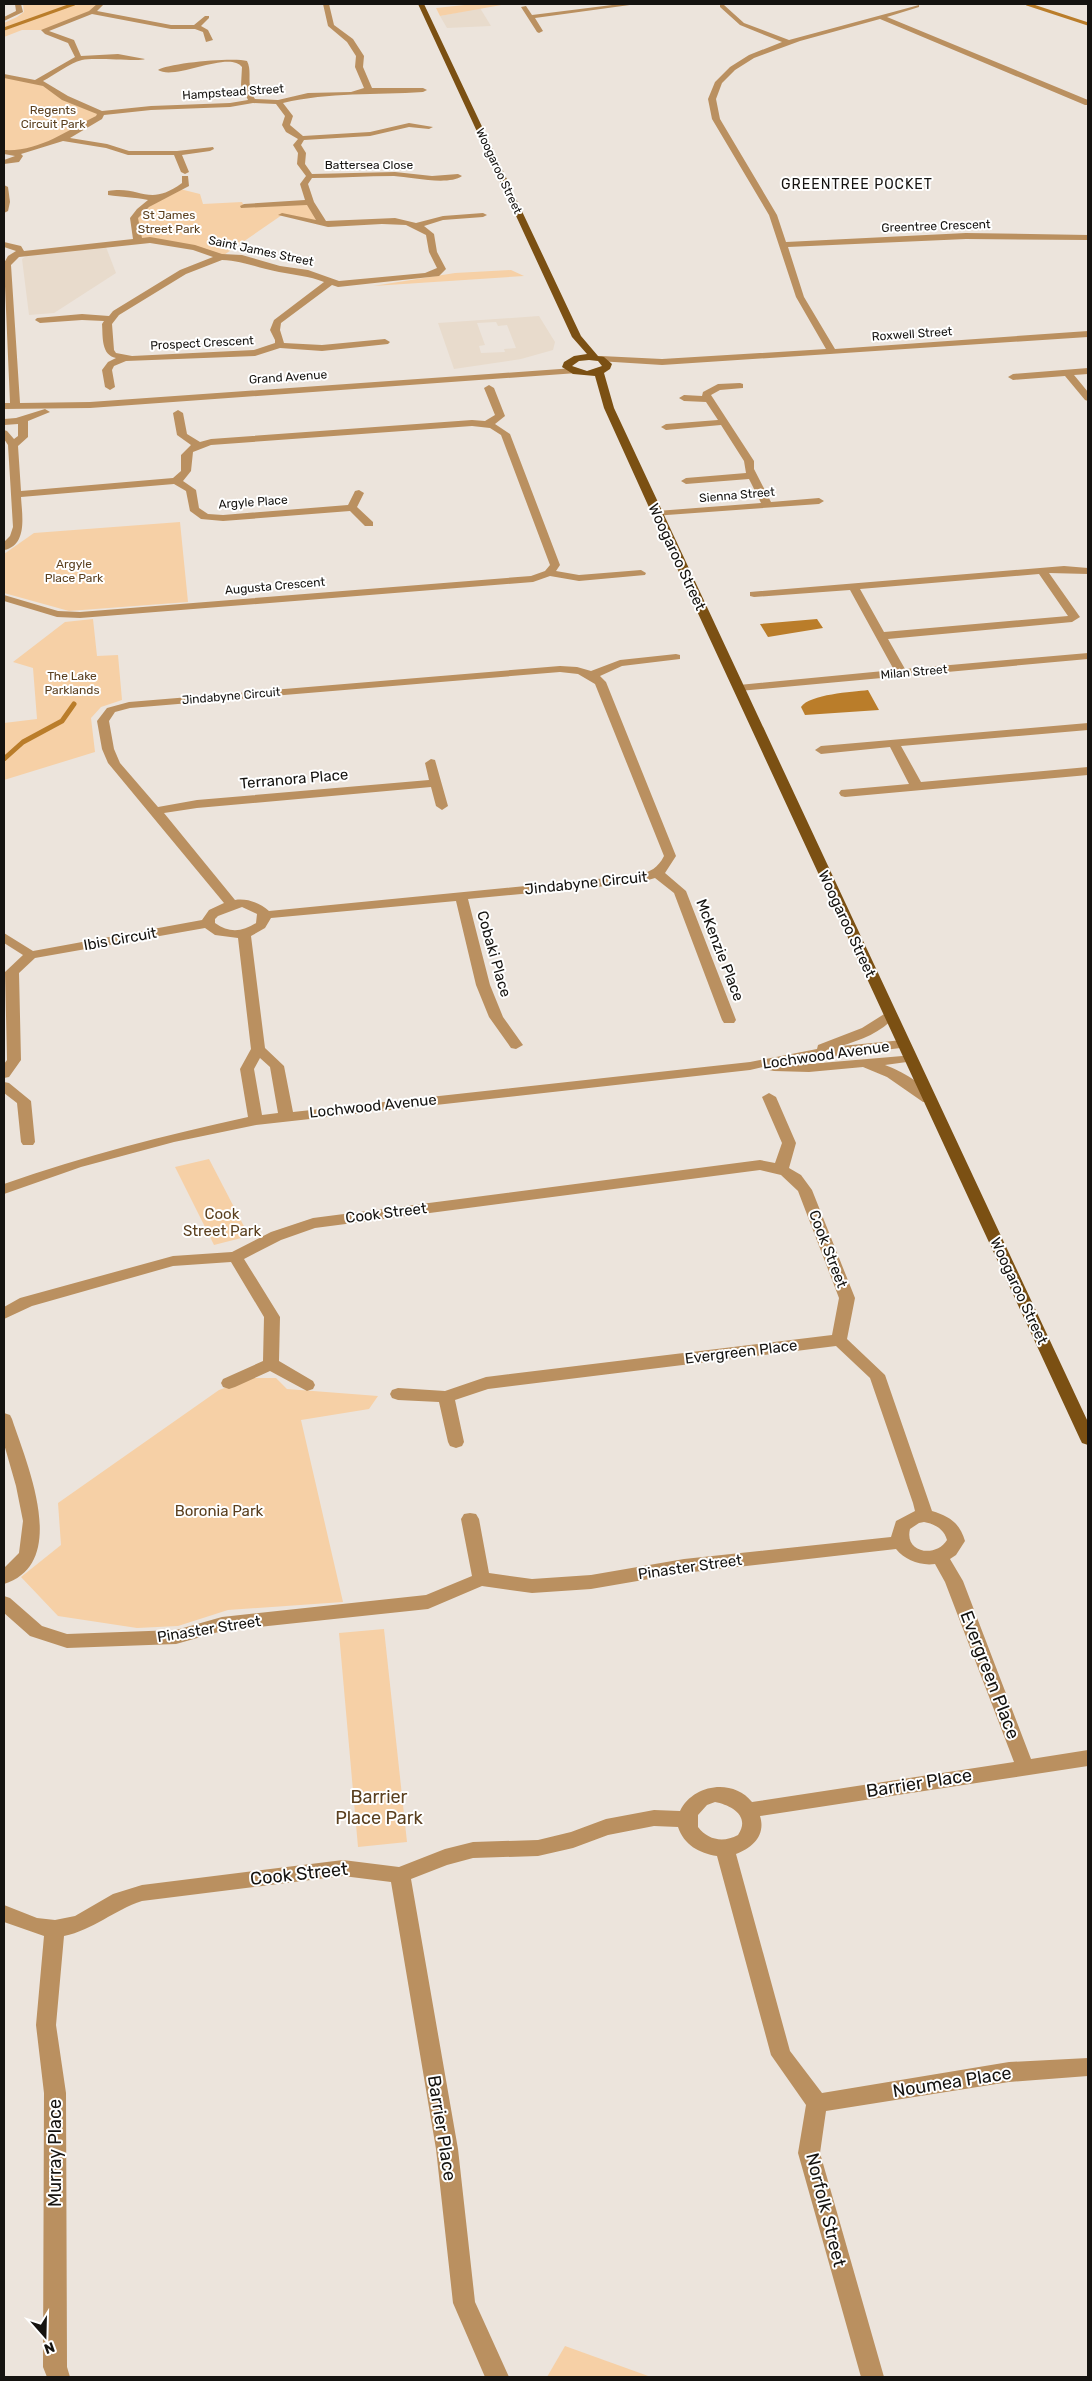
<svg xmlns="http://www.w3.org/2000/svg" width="1092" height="2381" font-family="Rubik,sans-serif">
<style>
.built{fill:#e8dbcc;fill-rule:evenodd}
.green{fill:#f6d0a6}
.water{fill:#ba7d2a}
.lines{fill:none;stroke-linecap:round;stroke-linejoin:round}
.stream-far1{stroke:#ba7d2a;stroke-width:3}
.stream{stroke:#ba7d2a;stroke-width:5}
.minor{fill:#ba9060;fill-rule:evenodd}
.major{fill:#7b5013;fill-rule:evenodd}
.labels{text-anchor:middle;stroke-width:4;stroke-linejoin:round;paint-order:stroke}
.far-street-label{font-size:12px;fill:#151310;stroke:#fff}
.far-park-label{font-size:12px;fill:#5a3f1e;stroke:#fff}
.far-neighbourhood-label{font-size:14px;letter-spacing:1px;fill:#151310;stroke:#fff}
.street-label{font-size:15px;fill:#151310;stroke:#fff}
.park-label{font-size:15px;fill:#5a3f1e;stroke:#fff}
.near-street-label{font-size:18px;fill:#151310;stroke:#fff}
.near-park-label{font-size:18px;fill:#5a3f1e;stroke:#fff}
</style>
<rect width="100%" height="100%" fill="#ece4dc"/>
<g class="built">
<polygon points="480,8 491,26 447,28 440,16"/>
<polygon points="106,247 116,273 54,313 29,315 22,259 28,255"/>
<path d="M 539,316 L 555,342 L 553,350 L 521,359 L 454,369 L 438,323 ZM 496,322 L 498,326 L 507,325 L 516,348 L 504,349 L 505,352 L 481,353 L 479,346 L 485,345 L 477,323 Z"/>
</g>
<g class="green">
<polygon points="23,4 101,4 91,12 45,30 22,30 4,37 4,23 17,17 24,12"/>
<polygon points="474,4 507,4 440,16 436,8"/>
<path d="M 4,76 L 37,82 L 65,98 L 101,113 C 74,131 37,155 4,152 Z"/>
<polygon points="180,189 200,194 203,204 242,202 244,206 310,202 322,222 282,215 221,257 195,248 138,241 134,218 140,209"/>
<polygon points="511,270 524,276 373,286 455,273"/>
<polygon points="180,522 188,602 69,611 4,593 4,554 34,533"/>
<polygon points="93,619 97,656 118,655 122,700 101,707 91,718 95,752 4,780 4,723 37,719 33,668 13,662 65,622"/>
<polygon points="209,1159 249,1236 214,1245 175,1167"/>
<polygon points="253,1378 276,1378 287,1389 378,1396 369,1409 301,1420 343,1602 228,1610 178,1626 137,1628 58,1616 21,1577 61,1545 58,1503 219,1390"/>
<polygon points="384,1629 407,1842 358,1847 339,1633"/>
<polygon points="565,2346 651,2377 547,2377"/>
</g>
<g class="water">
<polygon points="817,619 823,628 768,637 760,624"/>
<path d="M 868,690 L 879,710 L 805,715 L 801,707 C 810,694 852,692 868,690 Z"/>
</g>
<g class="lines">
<g class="stream-far1">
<polyline points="1027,4 1088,24"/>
<polyline points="4,29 74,4"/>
</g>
<polyline class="stream" points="4,759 23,742 62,721 74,704"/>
<g class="minor">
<polygon points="15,4 21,4 23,12 4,21 4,17 16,11"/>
<path d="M 97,4 L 104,4 L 97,11 L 171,25 L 194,25 L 205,16 L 209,16 L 209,18 L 201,26 L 208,30 L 213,40 L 206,42 L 203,32 L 195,29 L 171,29 L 92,14 L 49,31 L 74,40 L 81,56 L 118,54 L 145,59 C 140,62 94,57 82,60 C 69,63 55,75 43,81 L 68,96 L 102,111 L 151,106 L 230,103 L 248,100 L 241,85 L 242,67 C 229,50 175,81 158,70 C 168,63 234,57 247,61 C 253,72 245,85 255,99 L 278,100 L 308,93 L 351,92 L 364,88 L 355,67 L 356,56 L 347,42 L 328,26 L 323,4 L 329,4 L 334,25 L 353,39 L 364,56 L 363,67 L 372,88 L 423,88 L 427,90 L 423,92 C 376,95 329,92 283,103 L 293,116 L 290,125 L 303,136 L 370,132 L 409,123 L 433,127 L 429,129 L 409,127 L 370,136 L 304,140 L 301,145 L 306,153 L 305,164 L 312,174 L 395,172 L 432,176 L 458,174 L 462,176 C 448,186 411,177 394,176 C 367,176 339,178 312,178 L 308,184 L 314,202 L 326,221 L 395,218 L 416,223 L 443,216 L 483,213 L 487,215 L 483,217 L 443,220 L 424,226 L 434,234 L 437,252 L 446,269 L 439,276 L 338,287 L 332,285 L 281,323 L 280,330 L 284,343 L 322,345 L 385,339 L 390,342 L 388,344 L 322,351 L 280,348 L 255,356 L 126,361 L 114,366 L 112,370 L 115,387 L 110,390 L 105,387 L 102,370 L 108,362 L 116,358 C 101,355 103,337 102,324 L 104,321 L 82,320 L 40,323 L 35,320 L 37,318 L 82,314 L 109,316 L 113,311 L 180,270 L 213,257 L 193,250 L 150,243 L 19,257 L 11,265 L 20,403 L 90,402 L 574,368 L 579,371 L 577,373 L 90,408 L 4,409 L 4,403 L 10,403 L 4,263 L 8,256 L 16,251 L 4,247 L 4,242 L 21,246 L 24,251 L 133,239 L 130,218 L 137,209 L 148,200 C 134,197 122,197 108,195 L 108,191 C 141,185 148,208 182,183 L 182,176 L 188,176 L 189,186 L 149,207 L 138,218 L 142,238 L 150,237 L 195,245 L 222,254 L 242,255 L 280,266 L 308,270 L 339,281 L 425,273 L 437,268 L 429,252 L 426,235 L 406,225 L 382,224 L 328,227 L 278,215 L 282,213 L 316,220 L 307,205 L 241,208 L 240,206 L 244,204 L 305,200 L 300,184 L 306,176 L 297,164 L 298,153 L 293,145 L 298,139 L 286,132 L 282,125 L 285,116 L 276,104 L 253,103 L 230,107 L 151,110 L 104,115 L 102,119 L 70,138 L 107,144 L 129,151 L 177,151 L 213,147 L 214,149 L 210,151 L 182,155 L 189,172 L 185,174 L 181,172 L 174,155 L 128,155 L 106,148 L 63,141 L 21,154 L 23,156 L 19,162 L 4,164 L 4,160 L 15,156 L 4,154 L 4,150 C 39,152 66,131 96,116 L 97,114 L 62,100 L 43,86 L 4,78 L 4,74 L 35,80 L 75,57 L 68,43 L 45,34 L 41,30 L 89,11 ZM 222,260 C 244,261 258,268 279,272 C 295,275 309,276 324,282 L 274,320 L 270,330 L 275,340 L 275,343 L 254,350 L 132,356 L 116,353 L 114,350 L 112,324 L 119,315 L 186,274 Z"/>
<polygon points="418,4 425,4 421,6"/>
<polygon points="620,4 637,4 535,18 543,31 539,33 537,32 521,7 526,6 532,15"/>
<polygon points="720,5 724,5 744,23 789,40 919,5 919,7 887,17 1088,100 1088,105 1085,105 880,19 800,41 754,58 735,70 722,83 716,99 720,119 777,215 786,242 966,233 1088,235 1088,240 966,239 788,247 804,297 835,349 1088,331 1088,337 662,365 598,361 598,357 601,356 662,359 826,349 796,297 769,215 712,119 708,99 715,82 730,67 749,55 782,42 740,25 720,7"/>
<polygon points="4,185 8,187 10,202 8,211 4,213"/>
<polygon points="1088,368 1088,374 1074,375 1088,392 1088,401 1085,400 1065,376 1013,380 1008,377 1013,374"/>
<polygon points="740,383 743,384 743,388 720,390 711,395 754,461 754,469 771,502 819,498 824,501 819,504 653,516 652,514 657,511 761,503 749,479 686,484 681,481 686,478 746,473 744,461 721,425 666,430 661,427 666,424 718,420 706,402 684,401 679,398 684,395 702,396 703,392 718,384"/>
<path d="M 489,385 L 494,388 L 505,416 L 495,424 L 510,434 L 560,565 L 556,571 L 579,575 L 641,570 L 646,573 L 645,575 L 579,581 L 550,576 L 533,582 L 80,618 L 57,617 L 4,601 L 4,595 L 58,611 L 80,612 L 531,576 L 545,571 L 550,565 L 501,435 L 490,428 L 472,426 L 211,445 L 193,452 L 191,471 L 183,481 L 196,490 L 199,508 L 208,514 L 223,515 L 348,505 L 355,491 L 359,490 L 364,493 L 357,507 L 373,522 L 373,526 L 365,526 L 350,511 L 223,521 L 201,519 L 190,511 L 186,491 L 174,484 L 21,497 C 22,515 28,545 4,550 L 4,542 L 10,536 L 13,527 L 8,445 L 4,439 L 4,430 L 7,431 L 14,439 L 18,436 L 18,424 L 4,425 L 4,419 L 16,418 L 45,409 L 50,412 L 28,421 L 28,437 L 18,446 L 21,491 L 173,478 L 181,471 L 181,455 L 191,445 L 177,435 L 173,413 L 178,410 L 183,413 L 187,434 L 200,442 L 211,439 L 472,420 L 485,421 L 495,415 L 484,388 Z"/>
<path d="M 1064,566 L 1088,568 L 1088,574 L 1049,573 L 1080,617 L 1072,622 L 888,639 L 905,669 L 1088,653 L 1088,659 L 739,691 L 733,688 L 739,685 L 894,670 L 850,590 L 754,597 L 750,596 L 750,592 ZM 1039,574 L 1068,616 L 884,632 L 860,589 Z"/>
<path d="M 676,654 L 680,655 L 680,659 L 622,666 L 600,676 L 606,682 L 676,856 L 665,873 L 686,891 L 736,1020 L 734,1023 L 724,1023 L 722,1020 L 674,893 L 655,878 L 638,883 L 468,899 L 490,985 L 503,1017 L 523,1045 L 516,1049 L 511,1048 L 489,1017 L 476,985 L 456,901 L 271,918 L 265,928 L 251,936 L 265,1048 L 284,1066 L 293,1112 L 750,1062 L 817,1049 L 818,1045 L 862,1028 L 889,1011 L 896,1015 C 883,1032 861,1040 841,1046 L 903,1040 L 910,1044 L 908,1047 L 783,1063 L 809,1064 L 914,1055 L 916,1058 L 914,1061 L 885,1065 C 901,1071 925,1084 935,1099 L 933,1102 L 923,1102 L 887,1077 L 863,1067 L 809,1072 L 774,1071 L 769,1070 L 767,1066 L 750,1070 L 256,1125 L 174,1142 L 81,1167 L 4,1194 L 4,1184 C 84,1156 165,1135 248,1117 L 240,1069 L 251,1049 L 238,938 L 215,935 L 205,928 L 35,958 L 19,973 L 21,1060 L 9,1077 L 4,1078 L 4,1064 L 7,1060 L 5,972 L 23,955 L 4,943 L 4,933 L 33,951 L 202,920 L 209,910 L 224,903 L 108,763 L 102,749 L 97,721 L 107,708 L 129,702 L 560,666 L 577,667 L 591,671 L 620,660 ZM 560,672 L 578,674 L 595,684 L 664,856 C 658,868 650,872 638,875 L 269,911 C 260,903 247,898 235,900 L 164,813 L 197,808 L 431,787 L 436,806 L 442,810 L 448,806 L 435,760 L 431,759 L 425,763 L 429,780 L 197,800 L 158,807 L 120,763 L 114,749 L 109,721 L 115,712 L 130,708 ZM 242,907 L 257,914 L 256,923 C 242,932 229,933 215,923 L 215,919 L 218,916 ZM 260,1058 L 270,1067 L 278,1113 L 262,1115 L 254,1069 Z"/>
<polygon points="1088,723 1088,730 901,746 921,782 1088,767 1088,775 845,797 841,796 839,793 841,790 909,784 890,747 821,754 815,750 821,746"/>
<polygon points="4,1082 9,1083 31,1101 35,1142 33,1145 23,1145 21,1142 17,1103 4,1093"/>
<path d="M 769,1093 L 776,1097 L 796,1143 L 789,1168 L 801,1175 L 812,1190 L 855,1298 L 847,1339 L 885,1375 L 932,1511 C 949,1516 960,1523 965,1541 L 956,1555 L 950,1559 L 963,1581 L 1031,1759 L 1088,1750 L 1088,1766 L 760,1816 C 766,1835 753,1848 736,1854 L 790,2051 L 822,2093 L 1009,2062 L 1088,2058 L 1088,2076 L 1009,2082 L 826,2111 L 820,2153 L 884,2377 L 861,2377 L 798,2153 L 806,2105 L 771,2055 L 717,1856 C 699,1853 684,1845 678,1827 L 654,1826 L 608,1835 L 573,1848 L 538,1856 L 473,1858 L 447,1865 L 411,1879 L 458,2149 L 475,2302 L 509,2377 L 485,2377 L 453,2303 L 436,2149 L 391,1882 L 343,1876 L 142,1901 C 114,1910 93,1930 64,1936 L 56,2025 L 66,2093 L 67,2367 L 70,2377 L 47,2377 L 43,2367 L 44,2093 L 36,2025 L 44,1936 L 4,1922 L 4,1905 L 37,1918 L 55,1920 L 75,1916 L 113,1894 L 142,1885 L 343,1860 L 399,1867 L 445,1849 L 473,1842 L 538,1840 L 571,1832 L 606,1819 L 654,1810 L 680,1811 C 693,1784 733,1778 752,1802 L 1014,1762 L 945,1582 L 935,1564 C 920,1566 905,1560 896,1549 L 684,1573 L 591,1589 L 532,1593 L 482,1586 L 428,1609 L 222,1631 L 176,1644 L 67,1648 L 30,1636 L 4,1613 L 4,1596 L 10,1598 L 42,1626 L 67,1634 L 176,1630 L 222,1617 L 426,1595 L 472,1576 L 461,1519 L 464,1514 L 470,1513 L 476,1514 L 479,1519 L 489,1573 L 532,1579 L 591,1575 L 684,1559 L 891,1537 L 896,1521 L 915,1511 L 913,1503 L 870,1378 L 836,1346 L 488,1389 L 455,1400 L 464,1442 L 462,1446 L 456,1448 L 450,1446 L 448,1442 L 439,1402 L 398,1400 L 392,1398 L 390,1394 L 392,1390 L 398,1388 L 445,1391 L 486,1377 L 832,1335 L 839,1298 L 798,1191 L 781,1175 L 760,1170 L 315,1228 L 281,1240 L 244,1259 L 280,1317 L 279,1361 L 313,1381 L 315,1385 L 313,1389 L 307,1391 L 270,1371 L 235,1387 L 229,1389 L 223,1387 L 221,1383 L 223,1379 L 263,1361 L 264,1317 L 231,1262 L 173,1266 L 32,1306 L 4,1319 L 4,1307 L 20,1298 L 173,1256 L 232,1252 L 271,1232 L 313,1218 L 760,1160 L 775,1163 L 782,1143 L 762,1097 ZM 924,1522 C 935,1524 944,1529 947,1540 C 936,1558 904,1553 910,1529 L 919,1523 ZM 715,1802 C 731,1805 751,1816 738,1835 C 723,1843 708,1840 698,1827 L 698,1815 L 707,1805 Z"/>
<path d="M 4,1413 L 10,1415 L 12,1419 C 26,1462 71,1563 4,1584 L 4,1568 L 19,1553 L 23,1521 L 16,1486 L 4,1444 Z"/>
</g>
<path class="major" d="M 418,4 L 424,4 L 581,336 L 598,356 L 604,357 L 612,364 L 610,369 L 604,373 L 614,408 L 1088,1422 L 1088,1445 L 1082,1443 L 1080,1439 L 652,514 L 604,408 L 595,376 L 573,374 L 562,367 L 564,362 L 574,356 L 587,354 L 572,337 ZM 589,360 L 598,361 L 602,366 L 587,371 L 572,366 L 579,361 Z"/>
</g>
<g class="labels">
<g class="far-street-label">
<text transform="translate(233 92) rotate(-4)" y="4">Hampstead Street</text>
<text x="369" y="169">Battersea Close</text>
<text transform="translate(499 171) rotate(65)" y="4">Woogaroo Street</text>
<text transform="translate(936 226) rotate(-2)" y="4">Greentree Crescent</text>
<text transform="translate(261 251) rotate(12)" y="4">Saint James Street</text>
<text transform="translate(912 334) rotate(-4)" y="4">Roxwell Street</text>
<text transform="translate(202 343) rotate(-3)" y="4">Prospect Crescent</text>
<text transform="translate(288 377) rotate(-4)" y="4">Grand Avenue</text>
<text transform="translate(737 495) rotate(-5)" y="4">Sienna Street</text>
<text transform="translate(253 502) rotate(-4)" y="4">Argyle Place</text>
<text transform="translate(275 586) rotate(-5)" y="4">Augusta Crescent</text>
<text transform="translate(914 672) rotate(-5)" y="4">Milan Street</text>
<text transform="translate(231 696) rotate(-5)" y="4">Jindabyne Circuit</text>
</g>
<g class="far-park-label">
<text x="53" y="114">Regents<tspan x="53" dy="14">Circuit Park</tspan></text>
<text x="169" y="219">St James<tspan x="169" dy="14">Street Park</tspan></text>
<text x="74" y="568">Argyle<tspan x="74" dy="14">Place Park</tspan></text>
<text x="72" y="680">The Lake<tspan x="72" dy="14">Parklands</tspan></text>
</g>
<g class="far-neighbourhood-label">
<text x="857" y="189">GREENTREE POCKET</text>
</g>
<g class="street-label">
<text transform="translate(677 557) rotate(65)" y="5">Woogaroo Street</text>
<text transform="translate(294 779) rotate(-5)" y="5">Terranora Place</text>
<text transform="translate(586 883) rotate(-6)" y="5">Jindabyne Circuit</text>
<text transform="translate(847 924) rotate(65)" y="5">Woogaroo Street</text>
<text transform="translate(120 939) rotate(-10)" y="5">Ibis Circuit</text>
<text transform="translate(720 950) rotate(69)" y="5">McKenzie Place</text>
<text transform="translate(494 954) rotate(74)" y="5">Cobaki Place</text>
<text transform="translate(826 1055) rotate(-8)" y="5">Lochwood Avenue</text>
<text transform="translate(373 1106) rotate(-6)" y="5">Lochwood Avenue</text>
<text transform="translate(386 1213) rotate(-7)" y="5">Cook Street</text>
<text transform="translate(828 1249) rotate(69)" y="5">Cook Street</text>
<text transform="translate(1019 1291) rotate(65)" y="5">Woogaroo Street</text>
<text transform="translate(741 1352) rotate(-7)" y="5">Evergreen Place</text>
<text transform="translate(690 1567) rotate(-8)" y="5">Pinaster Street</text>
<text transform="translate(209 1629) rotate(-9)" y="5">Pinaster Street</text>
</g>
<g class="park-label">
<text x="222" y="1219">Cook<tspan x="222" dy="17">Street Park</tspan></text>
<text x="219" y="1516">Boronia Park</text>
</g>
<g class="near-street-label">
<text transform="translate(990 1675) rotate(69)" y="6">Evergreen Place</text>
<text transform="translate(919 1783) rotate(-9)" y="6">Barrier Place</text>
<text transform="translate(299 1874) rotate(-6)" y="6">Cook Street</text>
<text transform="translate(952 2082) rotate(-9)" y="6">Noumea Place</text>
<text transform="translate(442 2128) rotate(81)" y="6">Barrier Place</text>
<text transform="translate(55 2153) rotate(-90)" y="6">Murray Place</text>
<text transform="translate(826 2210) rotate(76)" y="6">Norfolk Street</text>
</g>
<g class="near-park-label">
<text x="379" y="1803">Barrier<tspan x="379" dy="21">Place Park</tspan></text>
</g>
</g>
<rect width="1092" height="2381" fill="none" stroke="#151310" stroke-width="10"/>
<g transform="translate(45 2336) rotate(160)" stroke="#ffffff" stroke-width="4" paint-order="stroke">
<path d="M0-4L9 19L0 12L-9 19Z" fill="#151310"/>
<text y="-8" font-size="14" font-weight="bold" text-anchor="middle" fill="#151310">N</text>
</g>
</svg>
